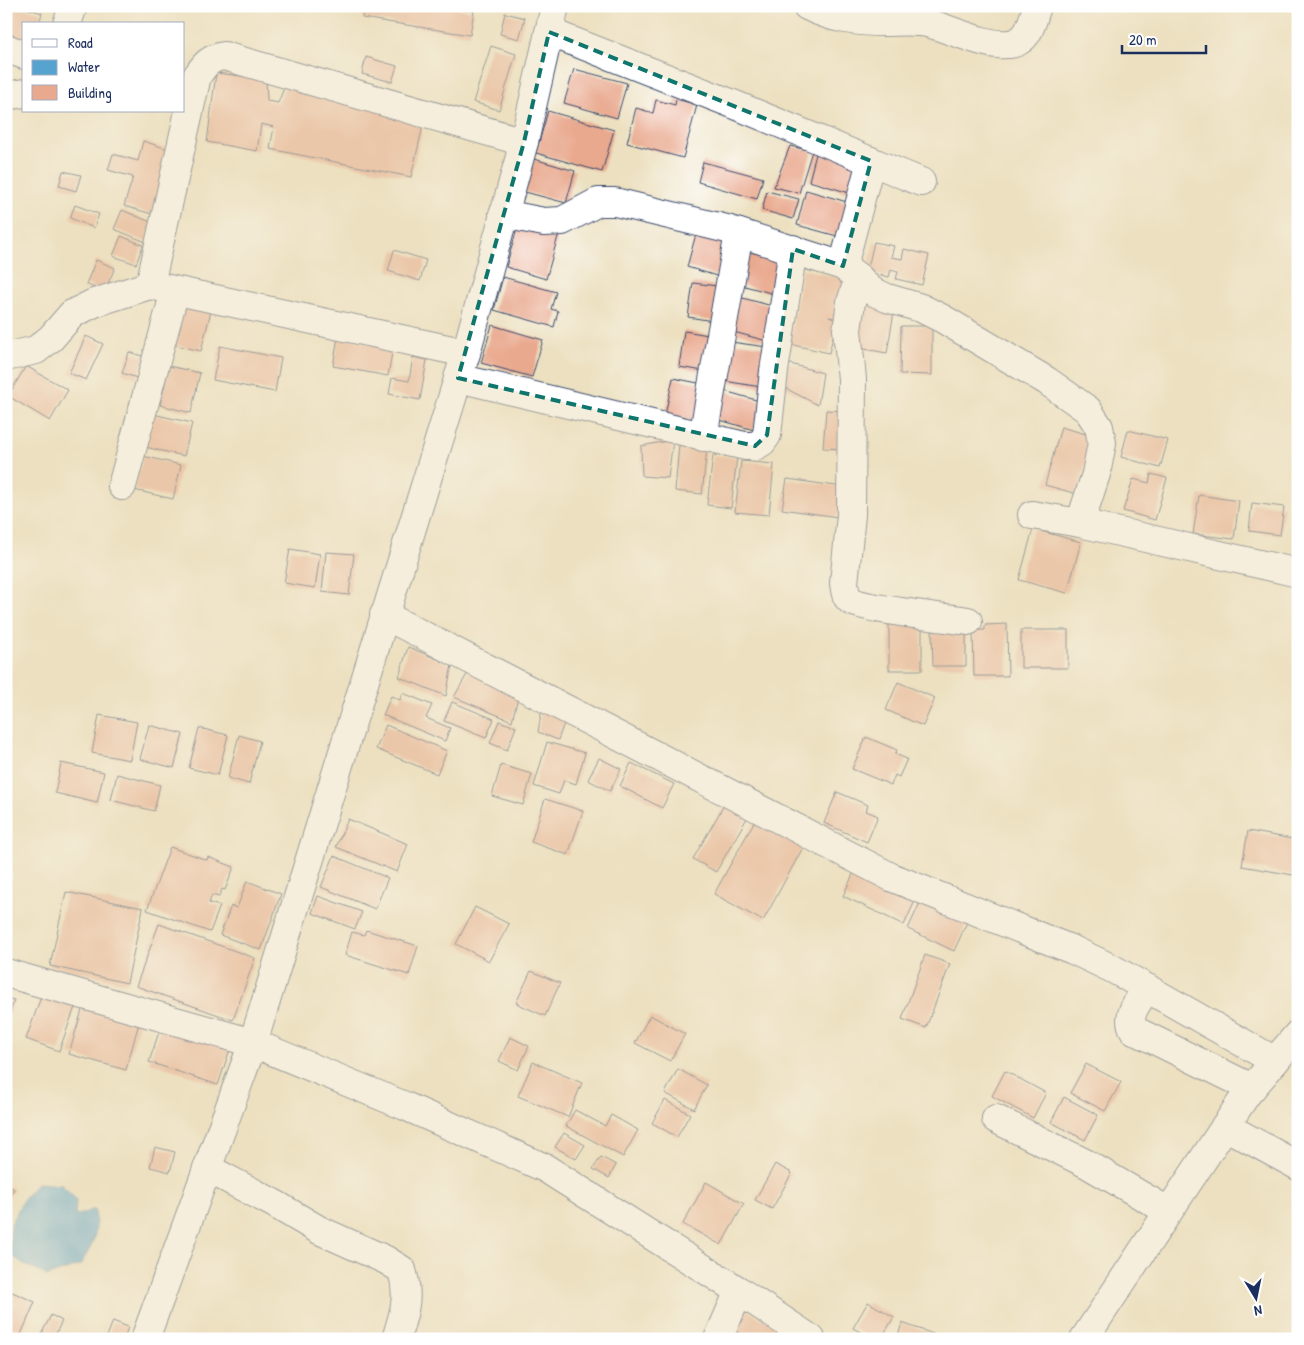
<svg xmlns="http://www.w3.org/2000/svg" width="1304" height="1345" font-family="'Patrick Hand',sans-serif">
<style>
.water{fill:#57a3d0;stroke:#396997}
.building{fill:#e9a98e}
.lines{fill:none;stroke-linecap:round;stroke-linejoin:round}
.minor-casing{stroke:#3a4a6d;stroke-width:30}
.secondary-casing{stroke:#3a4a6d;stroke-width:30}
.minor{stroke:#fff;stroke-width:28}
.secondary{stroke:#fff;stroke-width:28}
.marked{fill:none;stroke:#0f766e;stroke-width:4;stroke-dasharray:10 6;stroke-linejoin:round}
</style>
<rect width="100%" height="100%" fill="#fff"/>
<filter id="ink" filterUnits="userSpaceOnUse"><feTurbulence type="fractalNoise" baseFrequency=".02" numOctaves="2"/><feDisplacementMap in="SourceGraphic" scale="10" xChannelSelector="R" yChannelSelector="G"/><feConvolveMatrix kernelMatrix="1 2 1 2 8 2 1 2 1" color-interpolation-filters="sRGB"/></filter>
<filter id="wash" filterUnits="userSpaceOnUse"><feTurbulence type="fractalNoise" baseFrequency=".0096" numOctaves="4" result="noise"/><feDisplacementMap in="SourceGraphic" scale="20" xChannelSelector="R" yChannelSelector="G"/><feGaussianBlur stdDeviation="1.12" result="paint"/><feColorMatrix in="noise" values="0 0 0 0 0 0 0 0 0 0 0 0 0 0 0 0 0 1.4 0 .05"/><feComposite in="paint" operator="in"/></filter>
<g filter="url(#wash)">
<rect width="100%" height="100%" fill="#ece0c0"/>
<path class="water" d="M 37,1183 L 62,1185 L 76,1199 L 75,1216 L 95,1209 C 98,1236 94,1243 80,1265 L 48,1276 L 25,1265 L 10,1254 L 11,1224 L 23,1200 Z"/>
<g id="blocks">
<g class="building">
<polygon points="11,6 19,6 42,13 39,24 24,24 24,40 6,35 6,26"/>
<polygon points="364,6 442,6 474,11 470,35 362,18"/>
<polygon points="505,13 525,18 519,39 500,34"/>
<polygon points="491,46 516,54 499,110 473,102"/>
<polygon points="366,57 397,66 392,82 362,74"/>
<polygon points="574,69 627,83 617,118 564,103"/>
<polygon points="216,73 266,79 267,101 278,103 286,83 424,122 411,177 270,149 274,127 261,124 257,151 207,142"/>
<polygon points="676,99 697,105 683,158 627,143 636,108 653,113 656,100 675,105"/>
<polygon points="548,111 614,130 602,172 536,153"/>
<polygon points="143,141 171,150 152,214 124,206 133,177 108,170 113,154 138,161"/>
<polygon points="790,146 812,151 799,193 774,187"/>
<polygon points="817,150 862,163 853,194 809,181"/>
<polygon points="534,159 575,171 566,203 525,192"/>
<polygon points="703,162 763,178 757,199 698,182"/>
<polygon points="63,171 81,175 76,191 59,186"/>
<polygon points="806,190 847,202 837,236 797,225"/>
<polygon points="767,191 799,199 793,219 762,210"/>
<polygon points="75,205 99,214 94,228 70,218"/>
<polygon points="122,210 153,223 146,242 114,229"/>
<polygon points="519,222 559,233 546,279 506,267"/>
<polygon points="696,234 730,243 720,277 687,267"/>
<polygon points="121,236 143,245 136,264 113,256"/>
<polygon points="874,242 894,246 891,257 902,259 904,249 929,255 922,285 896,279 898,272 891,270 889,277 867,272"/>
<polygon points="394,250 426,260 420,281 388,271"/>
<polygon points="743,250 787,262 778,295 734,283"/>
<polygon points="96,260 115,268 104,292 86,284"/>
<polygon points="802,269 847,280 838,319 829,317 837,320 829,353 789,344"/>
<polygon points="503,277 556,292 551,309 558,311 554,327 494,310"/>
<polygon points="693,283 725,287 720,322 688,317"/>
<polygon points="186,296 213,303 201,351 175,345"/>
<polygon points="739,297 776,307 767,341 730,331"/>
<polygon points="860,301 895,306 887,353 853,347"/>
<polygon points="492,325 543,340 532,377 481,363"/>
<polygon points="901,326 932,326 932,375 900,374"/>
<polygon points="684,331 715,336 710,372 679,367"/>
<polygon points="86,336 103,344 86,380 69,373"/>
<polygon points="338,337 393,347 388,376 333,366"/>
<polygon points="731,342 767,347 761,387 724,381"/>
<polygon points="220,346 281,358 275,392 213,380"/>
<polygon points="129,352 145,357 137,378 122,373"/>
<polygon points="413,357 427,360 420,400 389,394 392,378 409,381"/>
<polygon points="787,363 823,373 818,405 783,387"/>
<polygon points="26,366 68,390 50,421 8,396"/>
<polygon points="169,366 200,373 191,413 160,405"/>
<polygon points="673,378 708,385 700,422 665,415"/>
<polygon points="721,390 763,402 754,430 713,418"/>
<polygon points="826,410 843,411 840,449 823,448"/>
<polygon points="153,414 192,423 184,456 145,447"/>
<polygon points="1061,427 1093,436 1077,494 1045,485"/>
<polygon points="1128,430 1168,440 1160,468 1121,457"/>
<polygon points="673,440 668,478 642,476 641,446"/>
<polygon points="679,445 707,448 702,494 675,491"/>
<polygon points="713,455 737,457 731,508 707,505"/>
<polygon points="143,456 181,465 173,499 134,490"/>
<polygon points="741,461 774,464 769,515 735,512"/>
<polygon points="1151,474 1167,478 1155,520 1123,511 1133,479 1149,483"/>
<polygon points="787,479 843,487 838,517 782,509"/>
<polygon points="1199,495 1239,501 1234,539 1193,534"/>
<polygon points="1252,503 1284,507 1280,535 1249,531"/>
<polygon points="1033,529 1081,542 1067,593 1019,580"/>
<polygon points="290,549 320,554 315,588 284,583"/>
<polygon points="326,552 354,554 349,595 322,592"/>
<rect x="889" y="624" width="33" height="46"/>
<polygon points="1007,624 1008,676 974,676 973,630 985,630 985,625"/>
<polygon points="966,630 966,666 933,666 932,631"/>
<rect x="1021" y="630" width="47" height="38"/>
<polygon points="408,647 452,665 446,696 399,677"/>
<polygon points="469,671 518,697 512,721 454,697"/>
<polygon points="898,682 935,698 923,726 886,710"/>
<polygon points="403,693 432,705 426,718 450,728 445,741 383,715 391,696 400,700"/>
<polygon points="452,702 494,719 486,738 444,721"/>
<polygon points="542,708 566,718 558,740 538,732"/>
<polygon points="99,715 137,722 130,760 92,753"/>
<polygon points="499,721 516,727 507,750 490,743"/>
<polygon points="149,725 183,734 174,768 140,759"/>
<polygon points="386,725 447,751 437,774 376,749"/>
<polygon points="199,728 228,735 218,775 189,768"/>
<polygon points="239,735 260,741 249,784 228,778"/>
<polygon points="866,737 897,750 895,754 907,759 899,777 895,775 891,785 852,769"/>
<polygon points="547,742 585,753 576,784 564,780 559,794 534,786"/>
<polygon points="599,758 621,769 610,791 588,780"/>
<polygon points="61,763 104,772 97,803 55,793"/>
<polygon points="631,763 674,784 662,808 620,786"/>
<polygon points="501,765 532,774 523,805 492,796"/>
<polygon points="117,774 160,785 154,811 111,800"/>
<polygon points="837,792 868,805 866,811 878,816 867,842 824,823"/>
<polygon points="728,798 751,811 716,872 693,859"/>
<polygon points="545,799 583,811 568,855 531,842"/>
<polygon points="758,815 806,842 763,921 714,894"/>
<polygon points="348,819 408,844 397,872 336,847"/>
<polygon points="1248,831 1298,840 1293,875 1242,866"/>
<polygon points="170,847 207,860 208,857 234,867 225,890 222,889 219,897 212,895 209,903 220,906 210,932 147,910"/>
<polygon points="334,856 388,878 375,909 321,887"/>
<polygon points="855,870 916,899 904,925 843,896"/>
<polygon points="247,881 281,894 261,950 220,935 231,906 237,908"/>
<polygon points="66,892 143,908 127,983 50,966"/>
<polygon points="318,896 362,912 355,929 312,913"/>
<polygon points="922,898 968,920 954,951 908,929"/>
<polygon points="475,907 509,924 489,961 456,944"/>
<polygon points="159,924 255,958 233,1020 136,986"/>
<polygon points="366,930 418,946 409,975 345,955 352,932 364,935"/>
<polygon points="925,955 950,964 926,1028 902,1019"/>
<polygon points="531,971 560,983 545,1016 516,1003"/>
<polygon points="42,994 75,1007 59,1051 26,1039"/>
<polygon points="6,998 14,1000 7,1024 6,1024"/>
<polygon points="84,1003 140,1019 126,1070 69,1054"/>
<polygon points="650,1015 685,1034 670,1061 635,1043"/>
<polygon points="162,1023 231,1046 218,1085 149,1062"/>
<polygon points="510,1037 529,1046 518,1070 499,1061"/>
<polygon points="533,1062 582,1083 568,1117 518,1096"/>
<polygon points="1086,1064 1121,1082 1105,1111 1070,1093"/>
<polygon points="678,1069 707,1085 694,1109 665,1093"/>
<polygon points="1005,1071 1046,1093 1033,1118 992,1096"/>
<polygon points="1064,1097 1098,1115 1085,1140 1051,1122"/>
<polygon points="665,1100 690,1114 677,1137 652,1123"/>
<polygon points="575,1110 605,1126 611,1115 638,1130 623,1157 566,1126"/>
<polygon points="564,1133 585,1145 576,1159 555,1147"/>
<polygon points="155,1147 175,1152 170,1172 150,1167"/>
<polygon points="601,1157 616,1165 609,1178 593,1169"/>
<polygon points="775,1164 792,1173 772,1209 755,1200"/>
<polygon points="706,1182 744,1204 721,1245 683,1224"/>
<polygon points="6,1185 14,1189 6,1202"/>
<polygon points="10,1291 35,1302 19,1339 6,1339 6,1300"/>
<polygon points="868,1302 894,1317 881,1339 873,1339 853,1328"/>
<polygon points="742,1307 780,1329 776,1339 751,1339 730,1328"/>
<polygon points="51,1315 62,1321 53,1339 39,1339"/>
<polygon points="113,1321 128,1327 124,1339 106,1339"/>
<polygon points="902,1323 942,1337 941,1339 897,1339"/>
</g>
</g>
</g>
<g filter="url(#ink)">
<use href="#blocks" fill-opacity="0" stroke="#3a4a6d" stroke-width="1"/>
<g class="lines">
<g class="minor-casing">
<g id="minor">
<path d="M 807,6 C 833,19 856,22 885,22 C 900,22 916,20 931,24 C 952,30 988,47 1009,44 C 1029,42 1032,22 1037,6"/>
<polyline points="67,24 73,6"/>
<polyline points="549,32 733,104 921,182"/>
<polyline points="6,48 24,55"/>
<polyline points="6,96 24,93"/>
<polyline points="503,214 544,222 562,221 598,202 615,202 727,229 843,266 859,278 870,290 887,298 921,308 943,319 1047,381 1088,410 1099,427 1102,443 1096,474 1080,523"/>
<polyline points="843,266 871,161"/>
<path d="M 859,278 L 851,302 L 847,330 L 852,379 L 851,515 L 844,583 C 845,589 845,596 850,600 C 861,609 949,618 968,621"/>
<path d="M 150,285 L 197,76 C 205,64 210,58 224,56 L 524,142"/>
<polyline points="6,357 36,350 51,338 72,314 94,303 150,285 466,353"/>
<polyline points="458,378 745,446 755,446 762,442 767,435 774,371 793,249"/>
<polyline points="703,437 739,233"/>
<polyline points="122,486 175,291"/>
<polyline points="1032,515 1080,523 1298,573"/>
<polyline points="384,615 891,877 1073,950 1113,969 1275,1061"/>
<polyline points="6,973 253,1043 405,1106 545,1168 739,1291 811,1339"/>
<path d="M 1147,988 C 1139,1001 1125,1015 1134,1030 L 1252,1088"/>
<polyline points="996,1119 1087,1164 1168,1211"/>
<polyline points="1225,1126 1298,1166"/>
<path d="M 207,1168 L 275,1204 L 319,1230 L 386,1260 L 402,1270 C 410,1297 404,1313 396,1339"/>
<polyline points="718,1339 739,1291"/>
<polyline points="1084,1339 1246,1095 1298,1034"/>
</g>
</g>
<g class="secondary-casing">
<polyline id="secondary" points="145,1339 253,1043 466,353 524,142 555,6"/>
</g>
<use href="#minor" class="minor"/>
<use href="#secondary" class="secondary"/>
</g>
</g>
<path d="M0 0H1304V1345H0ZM 549,32 L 871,161 L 843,266 L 793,249 L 767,435 L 755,446 L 458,378 L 524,142 Z" fill="#ece0c0" fill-opacity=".55" fill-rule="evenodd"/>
<path class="marked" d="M 549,32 L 871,161 L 843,266 L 793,249 L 767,435 L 755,446 L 458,378 L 524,142 Z"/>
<rect width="1304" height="1345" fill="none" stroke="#fff" stroke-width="25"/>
<rect x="22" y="22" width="162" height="90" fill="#ffffff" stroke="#a4acbf"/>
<rect x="32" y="39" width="25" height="8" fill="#ffffff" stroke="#a4acbf"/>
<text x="68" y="48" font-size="15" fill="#1b2f5e">Road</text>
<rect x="32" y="60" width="25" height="15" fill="#57a3d0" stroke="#a4acbf"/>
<text x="68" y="72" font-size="15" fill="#1b2f5e">Water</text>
<rect x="32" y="85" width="25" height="15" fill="#e9a98e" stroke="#a4acbf"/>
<text x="68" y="98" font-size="15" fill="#1b2f5e">Building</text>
<g transform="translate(1256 1298) rotate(170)" stroke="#ffffff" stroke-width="4" paint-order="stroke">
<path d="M0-4L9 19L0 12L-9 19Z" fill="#1b2f5e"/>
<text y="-8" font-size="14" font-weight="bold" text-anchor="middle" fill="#1b2f5e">N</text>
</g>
<path d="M1122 45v8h84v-8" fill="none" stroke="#1b2f5e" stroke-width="2.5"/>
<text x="1129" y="45" font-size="15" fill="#1b2f5e" stroke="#ffffff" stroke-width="4" paint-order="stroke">20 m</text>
</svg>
